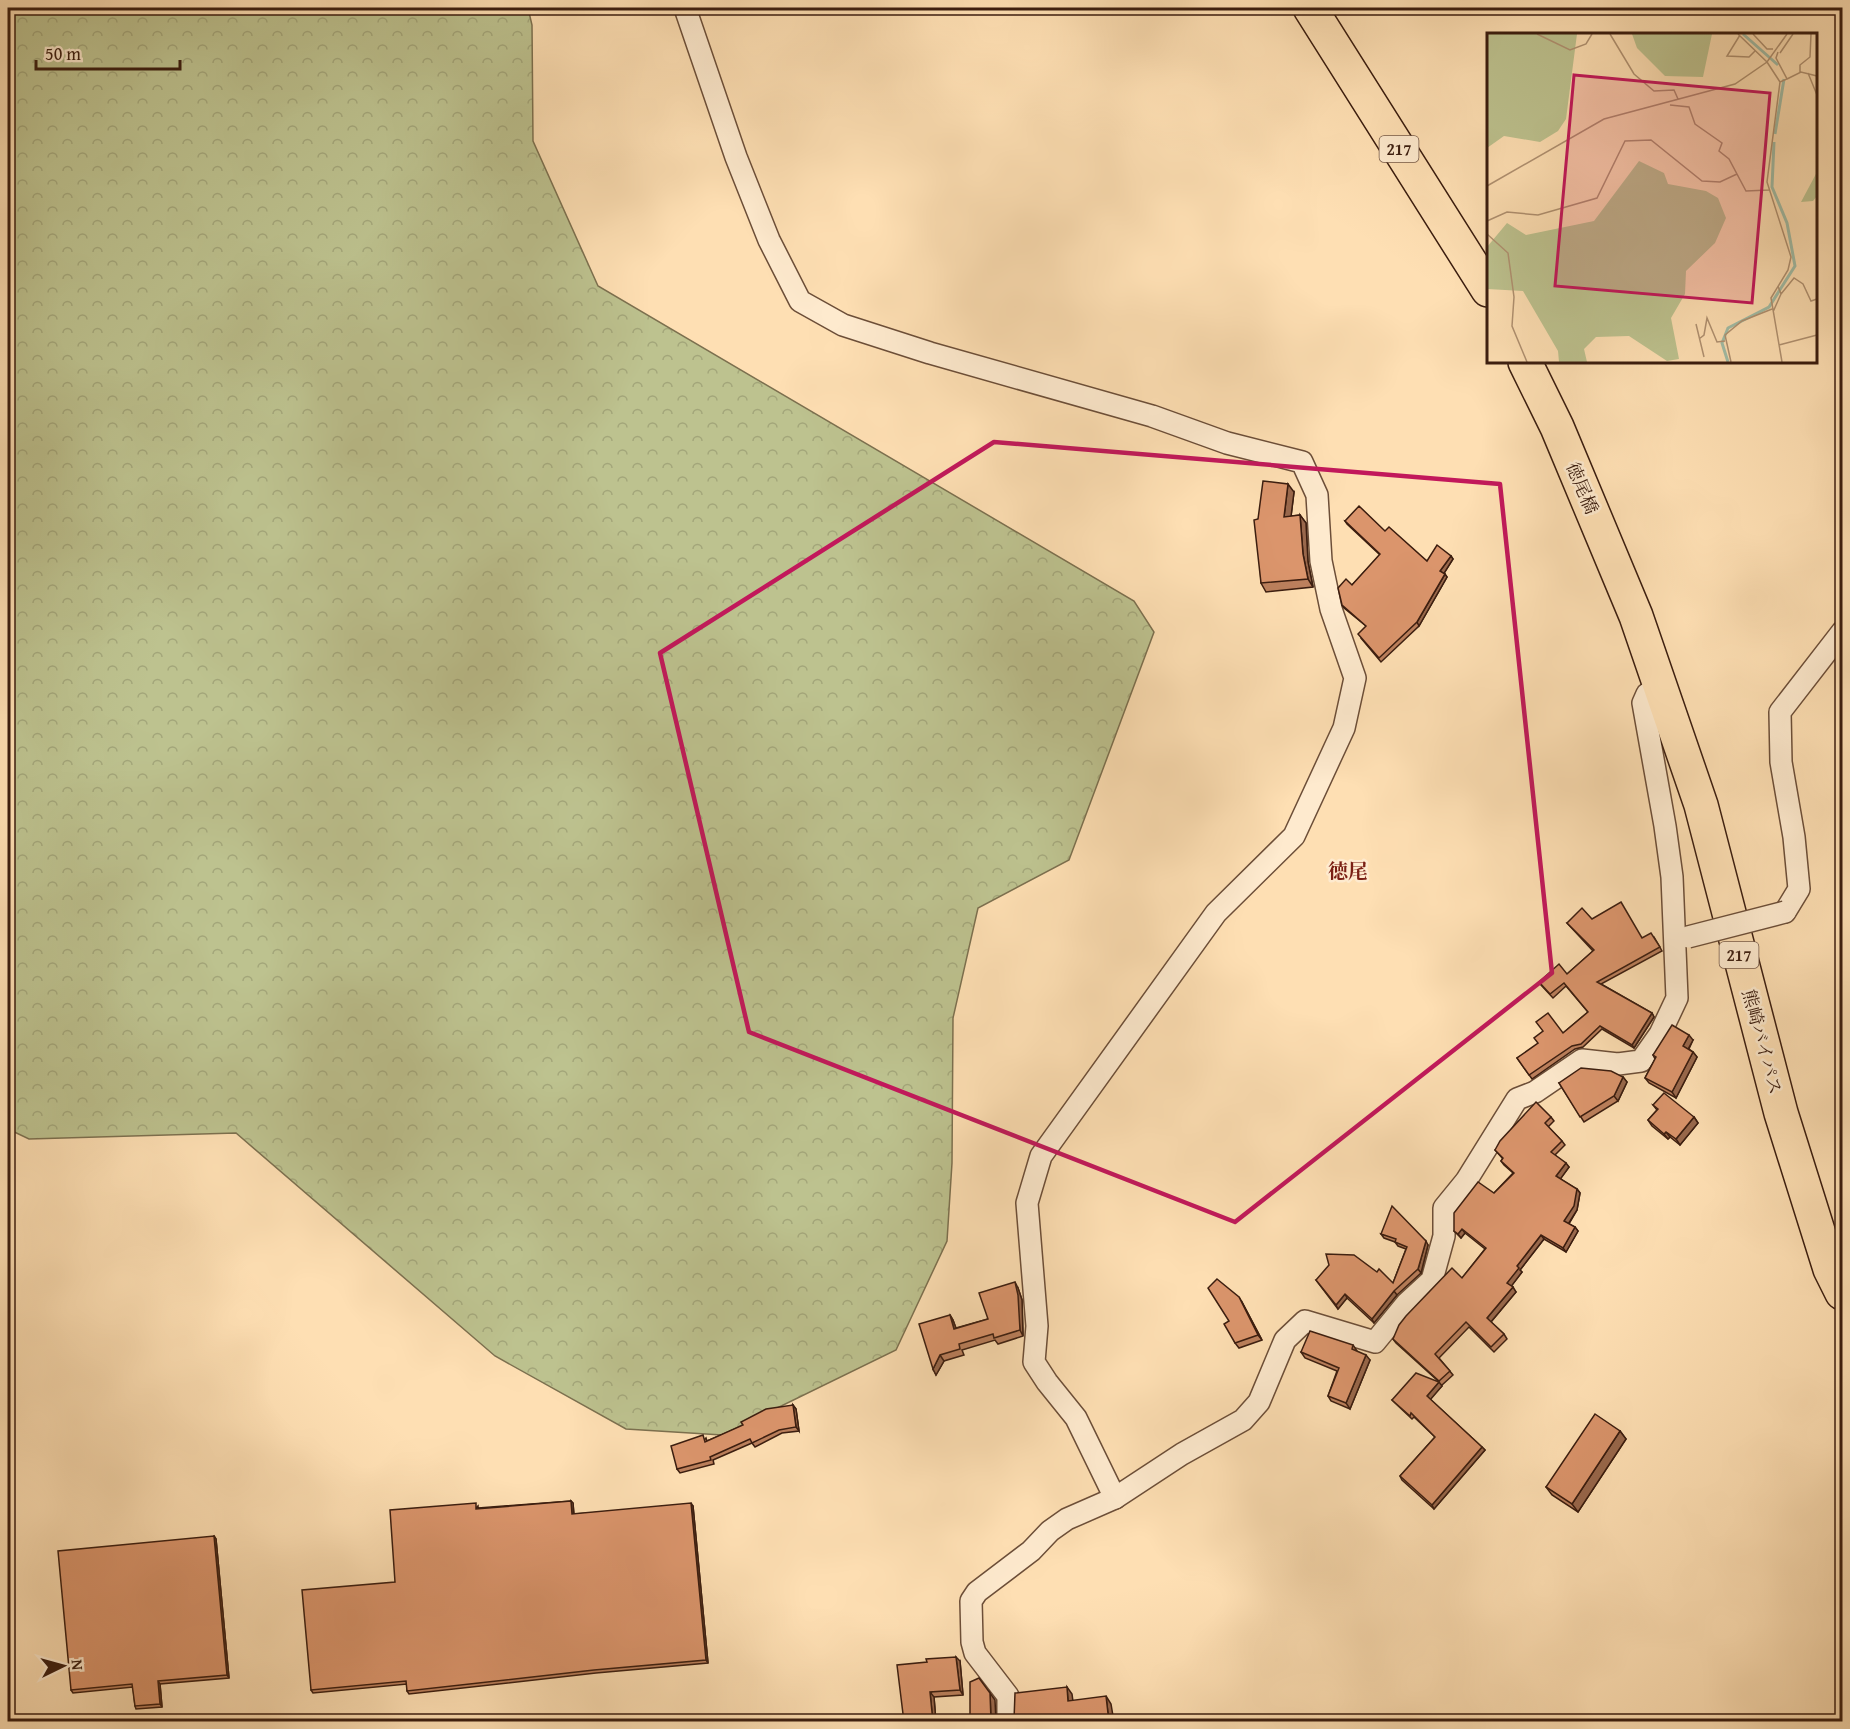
<svg xmlns="http://www.w3.org/2000/svg" width="1850" height="1729" font-family="'Gentium Book Plus','Noto Serif JP',serif">
<style>
.forest{fill:url(#forest-crowns);stroke:#7c704f;stroke-width:1.5}
.lines{fill:none;stroke-linecap:round;stroke-linejoin:round}
.minor-casing{stroke:#6c4e38;stroke-width:24}
.trunk-casing{stroke:#3b1d0f;stroke-width:36}
.minor{stroke:#feeace;stroke-width:21}
.trunk{stroke:#fedfb3;stroke-width:33}
.minor-bridge-casing{stroke:#6c4e38;stroke-width:24;stroke-linecap:butt}
.minor-bridge{stroke:#feeace;stroke-width:21}
.wall{fill:#bc805d;stroke:#3b1d0f;stroke-width:1.5}
.shaded-wall{fill:#99684c;stroke:#3b1d0f;stroke-width:1.5}
.building{fill:#db956c;stroke:#3b1d0f;stroke-width:1.5}
.marked{fill:none;stroke:#c2185b;stroke-width:4.5;stroke-linejoin:round}
.labels{text-anchor:middle;stroke-width:5;stroke-linejoin:round;paint-order:stroke}
.shield{fill:#feeace;stroke:#765a48;stroke-width:1.5}
.shield-label{font-size:16px;font-weight:bold;fill:#3b1d0f}
.street-label{font-size:18px;fill:#3b1d0f;stroke:#feeace}
.neighbourhood-label{font-size:20px;font-weight:bold;fill:#7a1f14;stroke:#feeace}
.inset-river{fill:none;stroke:#a1bda7;stroke-width:3}
.inset-road{fill:none;stroke:#b09171;stroke-width:1.5}
.view{fill:#c2185b;fill-opacity:0.15;stroke:#c2185b;stroke-width:3}
.inset-edge{fill:none;stroke:#3b1d0f;stroke-width:3}
</style>
<defs>
<pattern id="forest-crowns" width="20" height="18" patternUnits="userSpaceOnUse" patternTransform="scale(1.5)"><rect width="20" height="18" fill="#bdc28f"/><path d="M2 6a3 3 0 1 1 6 0M12 15a3 3 0 1 1 6 0" fill="none" stroke="#a3a67a"/></pattern>
</defs>
<rect width="100%" height="100%" fill="#fedfb3"/>
<filter id="stains"><feTurbulence type="fractalNoise" baseFrequency=".00333" numOctaves="4"/><feColorMatrix values="0 0 0 0 .2 0 0 0 0 .09 0 0 0 0 .02 0 0 0 .5 -.17"/></filter>
<radialGradient id="worn" r=".72"><stop offset=".6" stop-color="#630" stop-opacity="0"/><stop offset="1" stop-color="#630" stop-opacity=".3"/></radialGradient>
<polygon class="forest" points="8,8 528,8 532,25 533,141 598,286 1134,601 1154,632 1069,860 978,908 953,1018 952,1163 947,1241 896,1350 722,1435 626,1429 495,1356 236,1133 29,1139 8,1129"/>
<g class="lines">
<g class="minor-casing">
<g id="minor">
<polyline points="685,8 736,157 769,240 800,301 843,325 930,353 1152,416 1227,443 1302,462 1317,495 1321,561 1331,609 1355,678 1344,728 1294,836 1216,913 1041,1156 1027,1203 1037,1326 1034,1362 1047,1382 1076,1418 1115,1498"/>
<polyline points="1785,912 1799,889 1794,837 1781,762 1780,712 1842,632"/>
<polyline points="1008,1722 1008,1696 975,1653 972,1642 971,1601 977,1592 1031,1551 1050,1531 1067,1519 1115,1498 1182,1454 1243,1420 1259,1402 1285,1340 1305,1321 1375,1342 1407,1303 1432,1280 1444,1236 1444,1208 1466,1181 1517,1099 1535,1092 1582,1060 1618,1064 1641,1061 1660,1034 1677,998 1672,877 1665,826 1643,703 1647,694 1660,686"/>
</g>
</g>
<g class="trunk-casing">
<g id="trunk">
<polyline points="1310,8 1488,290"/>
<polyline points="1525,362 1557,427 1636,616 1701,805 1781,1113 1830,1269 1842,1293"/>
</g>
</g>
<use href="#minor" class="minor"/>
<use href="#trunk" class="trunk"/>
<g class="minor-bridge-casing">
<polyline id="minor-bridge" points="1688,937 1785,912"/>
</g>
<use href="#minor-bridge" class="minor-bridge"/>
</g>
<g class="wall">
<polygon points="1294,492 1291,516 1300,515 1306,523 1308,562 1313,587 1266,592 1261,583 1258,519"/>
<polygon points="1345,521 1385,531 1427,561 1451,556 1453,559 1444,573 1447,577 1419,626 1381,662 1361,638 1366,626 1344,608 1342,605 1352,585 1380,555 1347,524"/>
<polygon points="1592,919 1643,938 1654,937 1662,951 1601,984 1652,1013 1654,1017 1634,1048 1602,1029 1583,1047 1575,1049 1532,1079 1517,1058 1563,1033 1588,1012 1566,986 1553,998 1541,985 1567,974 1593,951 1567,923"/>
<polygon points="1693,1040 1689,1049 1693,1052 1697,1057 1676,1098 1649,1083 1645,1078 1655,1059 1653,1055"/>
<polygon points="1623,1077 1627,1082 1618,1101 1584,1122 1559,1083"/>
<polygon points="1653,1105 1694,1117 1698,1123 1680,1145 1670,1137 1668,1139 1652,1126 1648,1120 1657,1110"/>
<polygon points="1551,1117 1554,1121 1548,1127 1562,1141 1565,1145 1555,1155 1569,1167 1560,1179 1577,1189 1580,1193 1577,1210 1569,1224 1575,1227 1578,1231 1566,1252 1544,1239 1520,1270 1522,1272 1511,1286 1516,1292 1491,1322 1504,1334 1507,1339 1494,1352 1469,1327 1439,1358 1453,1375 1442,1385 1441,1385 1442,1386 1430,1399 1482,1447 1485,1450 1434,1509 1402,1480 1400,1476 1435,1437 1414,1417 1412,1419 1395,1403 1392,1400 1438,1381 1396,1343 1393,1339 1462,1278 1485,1249 1465,1233 1461,1238 1454,1231 1494,1193 1513,1173 1504,1165 1501,1161 1503,1159 1495,1150"/>
<polygon points="1381,1234 1428,1245 1421,1273 1397,1295 1374,1323 1347,1298 1338,1309 1316,1280 1377,1272 1393,1283 1406,1249 1398,1246 1395,1242 1384,1238"/>
<polygon points="1018,1288 1022,1300 1023,1336 998,1344 995,1340 962,1350 964,1355 944,1361 936,1375 933,1369 950,1315 953,1320 956,1328 988,1319"/>
<polygon points="1242,1302 1262,1340 1239,1348 1235,1343 1229,1321"/>
<polygon points="1353,1345 1357,1351 1370,1360 1350,1409 1331,1401 1328,1396 1337,1371 1305,1358 1301,1352"/>
<polygon points="793,1405 796,1409 799,1431 782,1433 755,1447 752,1443 713,1460 714,1464 680,1473 677,1469 706,1438 707,1441"/>
<polygon points="1620,1431 1626,1439 1578,1512 1552,1495 1546,1487"/>
<polygon points="571,1501 573,1503 574,1514 693,1506 708,1663 596,1673 409,1694 407,1691 407,1684 313,1693 311,1690 395,1582 478,1506 478,1508"/>
<polygon points="214,1536 216,1539 229,1678 160,1684 162,1707 136,1709 135,1706 133,1687 73,1693 71,1690"/>
<polygon points="960,1661 963,1695 934,1697 936,1722 904,1722"/>
</g>
<g class="shaded-wall">
<polygon points="1288,484 1294,492 1290,525 1284,517"/>
<polygon points="1300,515 1306,523 1308,562 1313,587 1308,579 1303,554"/>
<polygon points="1451,556 1453,559 1443,575 1440,571"/>
<polygon points="1445,574 1447,577 1419,626 1417,622"/>
<polygon points="1652,1013 1654,1017 1634,1048 1632,1045"/>
<polygon points="1689,1035 1693,1040 1687,1051 1683,1046"/>
<polygon points="1693,1052 1697,1057 1676,1098 1672,1092"/>
<polygon points="1623,1077 1627,1082 1618,1101 1614,1096"/>
<polygon points="1694,1117 1698,1123 1680,1145 1676,1139"/>
<polygon points="1666,1132 1670,1137 1668,1139 1664,1134"/>
<polygon points="1566,1163 1569,1167 1559,1181 1556,1176"/>
<polygon points="1577,1189 1580,1193 1577,1210 1567,1226 1564,1221"/>
<polygon points="1575,1227 1578,1231 1566,1252 1563,1248"/>
<polygon points="1462,1229 1465,1233 1461,1238 1458,1234"/>
<polygon points="1541,1235 1544,1239 1520,1270 1522,1272 1510,1288 1507,1283 1517,1266"/>
<polygon points="1426,1241 1428,1245 1421,1273 1418,1269"/>
<polygon points="1015,1282 1018,1288 1022,1300 1023,1336 1020,1330"/>
<polygon points="1513,1287 1516,1292 1490,1323 1487,1318"/>
<polygon points="1394,1291 1397,1295 1374,1323 1372,1319"/>
<polygon points="1345,1294 1347,1298 1338,1309 1336,1305"/>
<polygon points="1239,1297 1242,1302 1262,1340 1258,1335"/>
<polygon points="950,1315 953,1320 958,1334 954,1329"/>
<polygon points="940,1355 944,1361 936,1375 933,1369"/>
<polygon points="1366,1355 1370,1360 1350,1409 1346,1403"/>
<polygon points="1439,1382 1442,1386 1430,1400 1427,1396"/>
<polygon points="793,1405 796,1409 799,1431 796,1427"/>
<polygon points="1620,1431 1626,1439 1578,1512 1572,1504"/>
<polygon points="1482,1447 1485,1450 1434,1509 1432,1505"/>
<polygon points="571,1501 573,1503 574,1517 572,1514"/>
<polygon points="691,1503 693,1506 708,1663 706,1660"/>
<polygon points="214,1536 216,1539 229,1678 227,1675"/>
<polygon points="956,1657 960,1661 963,1695 960,1690"/>
<polygon points="158,1681 160,1684 162,1707 160,1704"/>
<polygon points="1067,1687 1072,1694 1074,1709 1068,1701"/>
<polygon points="930,1692 934,1697 936,1722 933,1722"/>
<polygon points="990,1693 995,1700 996,1722 992,1722 991,1720"/>
<polygon points="1106,1696 1111,1704 1114,1722 1109,1722"/>
</g>
<g class="building">
<polygon points="1263,481 1288,484 1284,517 1300,515 1303,554 1308,579 1261,583 1254,520 1258,519"/>
<polygon points="1359,506 1385,531 1389,527 1427,561 1437,545 1451,556 1440,571 1445,574 1417,622 1379,658 1358,634 1366,626 1342,605 1338,588 1346,579 1352,585 1380,554 1345,521"/>
<polygon points="1621,902 1642,938 1651,933 1660,947 1597,982 1652,1013 1632,1045 1600,1026 1581,1044 1572,1046 1529,1075 1517,1058 1538,1043 1534,1038 1543,1031 1536,1022 1548,1013 1563,1033 1588,1012 1564,983 1550,994 1539,982 1559,964 1567,974 1594,950 1567,923 1582,908 1592,919"/>
<polygon points="1672,1025 1689,1035 1683,1046 1693,1052 1672,1092 1645,1078 1656,1057 1653,1055"/>
<polygon points="1581,1068 1611,1071 1623,1077 1614,1096 1580,1117 1559,1083"/>
<polygon points="1664,1093 1694,1117 1676,1139 1666,1132 1664,1134 1648,1120 1658,1109 1653,1105"/>
<polygon points="1536,1102 1551,1117 1545,1123 1562,1141 1551,1152 1566,1163 1556,1176 1577,1189 1574,1206 1564,1221 1575,1227 1563,1248 1541,1235 1517,1266 1519,1268 1507,1283 1513,1287 1487,1318 1504,1334 1491,1347 1466,1322 1435,1354 1450,1371 1439,1381 1393,1339 1399,1325 1406,1316 1452,1268 1462,1278 1486,1248 1462,1229 1458,1234 1454,1231 1454,1213 1478,1182 1494,1193 1514,1173 1501,1161 1503,1158 1495,1150 1500,1141"/>
<polygon points="1392,1206 1426,1241 1418,1269 1394,1291 1372,1319 1345,1294 1336,1305 1316,1280 1329,1265 1326,1254 1354,1255 1377,1272 1379,1269 1393,1283 1407,1247 1395,1242 1396,1239 1381,1234"/>
<polygon points="1217,1279 1239,1297 1258,1335 1235,1343 1224,1324 1229,1321 1208,1288"/>
<polygon points="1015,1282 1018,1295 1020,1330 994,1338 993,1334 959,1344 960,1349 940,1355 933,1369 919,1324 950,1315 954,1329 988,1319 979,1293"/>
<polygon points="1310,1331 1353,1345 1352,1349 1366,1355 1346,1403 1328,1396 1339,1368 1301,1352"/>
<polygon points="1416,1373 1439,1382 1427,1396 1482,1447 1432,1505 1400,1476 1435,1437 1411,1413 1410,1416 1392,1400"/>
<polygon points="793,1405 796,1427 779,1430 752,1443 750,1439 710,1457 711,1460 677,1469 671,1446 703,1435 705,1442 743,1425 741,1422 766,1409"/>
<polygon points="1595,1414 1620,1431 1572,1504 1546,1487"/>
<polygon points="571,1501 572,1514 691,1503 706,1660 594,1670 407,1691 406,1681 311,1690 302,1590 395,1582 390,1510 476,1503 476,1509"/>
<polygon points="214,1536 227,1675 158,1681 160,1704 135,1706 132,1684 71,1690 58,1551"/>
<polygon points="956,1657 960,1690 930,1692 933,1722 904,1722 897,1665 927,1662 926,1659"/>
<polygon points="979,1678 990,1693 991,1720 993,1722 970,1722 970,1682"/>
<polygon points="1067,1687 1068,1701 1106,1696 1109,1722 1013,1722 1014,1720 1015,1693"/>
</g>
<path class="marked" d="M 994,442 L 1500,484 L 1552,973 L 1235,1222 L 749,1032 L 660,653 Z"/>
<g class="labels">
<g class="shield">
<rect x="1379.5" y="136" width="39" height="26" rx="4.5"/>
<rect x="1719.5" y="942" width="39" height="26" rx="4.5"/>
</g>
<g class="shield-label">
<text x="1399" y="155">217</text>
<text x="1739" y="961">217</text>
</g>
<g class="street-label">
<text transform="translate(1582 488) rotate(67)" y="6">徳尾橋</text>
<text transform="translate(1762 1042) rotate(75)" y="6">熊崎バイパス</text>
</g>
<g class="neighbourhood-label">
<text x="1348" y="878">徳尾</text>
</g>
</g>
<g transform="translate(1487 33)">
<rect width="330" height="330" fill="#fedfb3"/>
<path d="M 0,1 L 90,1 L 79,86 L 71,98 L 53,109 L 17,103 L 0,115 ZM 145,1 L 225,1 L 216,44 L 178,43 L 150,15 ZM 152,128 L 177,140 L 181,151 L 219,158 L 231,165 L 239,185 L 228,210 L 199,238 L 198,261 L 184,285 L 192,326 L 180,328 L 142,303 L 109,304 L 97,316 L 100,329 L 72,329 L 71,318 L 36,258 L 0,256 L 0,214 L 20,190 L 39,202 L 107,188 ZM 330,139 L 330,163 L 326,168 L 314,169 Z" fill="#bdc28f"/>
<path class="inset-river" d="M 256,1 L 291,32M 288,101 L 297,46M 241,329 L 235,310 L 241,295 L 282,274 L 308,233 L 300,190 L 285,154 L 287,109"/>
<path class="inset-road" d="M 50,1 L 83,17 L 99,11 L 105,1M 123,1 L 147,41 L 167,58 L 187,57 L 191,66M 251,1 L 280,29M 266,1 L 280,16 L 286,16M 253,2 L 240,23 L 262,24 L 268,18M 291,19 L 289,25 L 300,46 L 293,49M 293,20 L 306,1M 280,29 L 293,49 L 280,149 L 304,224 L 301,237 L 284,265 L 295,329M 313,39 L 313,32 L 323,24 L 324,1M 321,40 L 330,62M 300,46 L 314,39 L 330,43M 183,72 L 202,74 L 208,91 L 235,110 L 232,118 L 242,126 L 259,158 L 282,157M 0,153 L 117,86 L 248,51 L 280,29 L 300,1M 0,188 L 20,179 L 51,182 L 110,165 L 138,108 L 164,107 L 215,148 L 233,149 L 250,141M 0,201 L 21,220 L 27,264 L 25,293 L 40,329M 294,261 L 307,245 L 316,251 L 324,268 L 330,266M 286,279 L 294,261 L 291,253M 209,291 L 217,324M 212,306 L 217,302 L 220,285 L 230,309 L 238,308M 292,312 L 330,302M 244,329 L 238,302 L 255,288 L 285,276"/>
<path class="view" d="M 87,42 L 283,60 L 265,270 L 68,253 Z"/>
<rect width="330" height="330" class="inset-edge"/>
</g>
<rect width="1850" height="1729" fill="none" stroke="#fedfb3" stroke-width="30"/>
<rect x="9" y="9" width="1832" height="1711" fill="none" stroke="#3b1d0f" stroke-width="3"/>
<rect x="15" y="15" width="1820" height="1699" fill="none" stroke="#3b1d0f" stroke-width="1.5"/>
<g transform="translate(63 1666) rotate(85)" stroke="#feeace" stroke-width="4.5" paint-order="stroke">
<path d="M0-4.5L10 22L0 15L-10 22Z" fill="#3b1d0f"/>
<text y="-9" font-size="16" font-weight="bold" text-anchor="middle" fill="#3b1d0f">N</text>
</g>
<path d="M36 60v9h144v-9" fill="none" stroke="#3b1d0f" stroke-width="3"/>
<text x="45" y="60" font-size="18" fill="#3b1d0f" stroke="#feeace" stroke-width="4.5" paint-order="stroke">50 m</text>
<rect width="100%" height="100%" filter="url(#stains)"/>
<rect width="100%" height="100%" fill="url(#worn)"/>
</svg>
